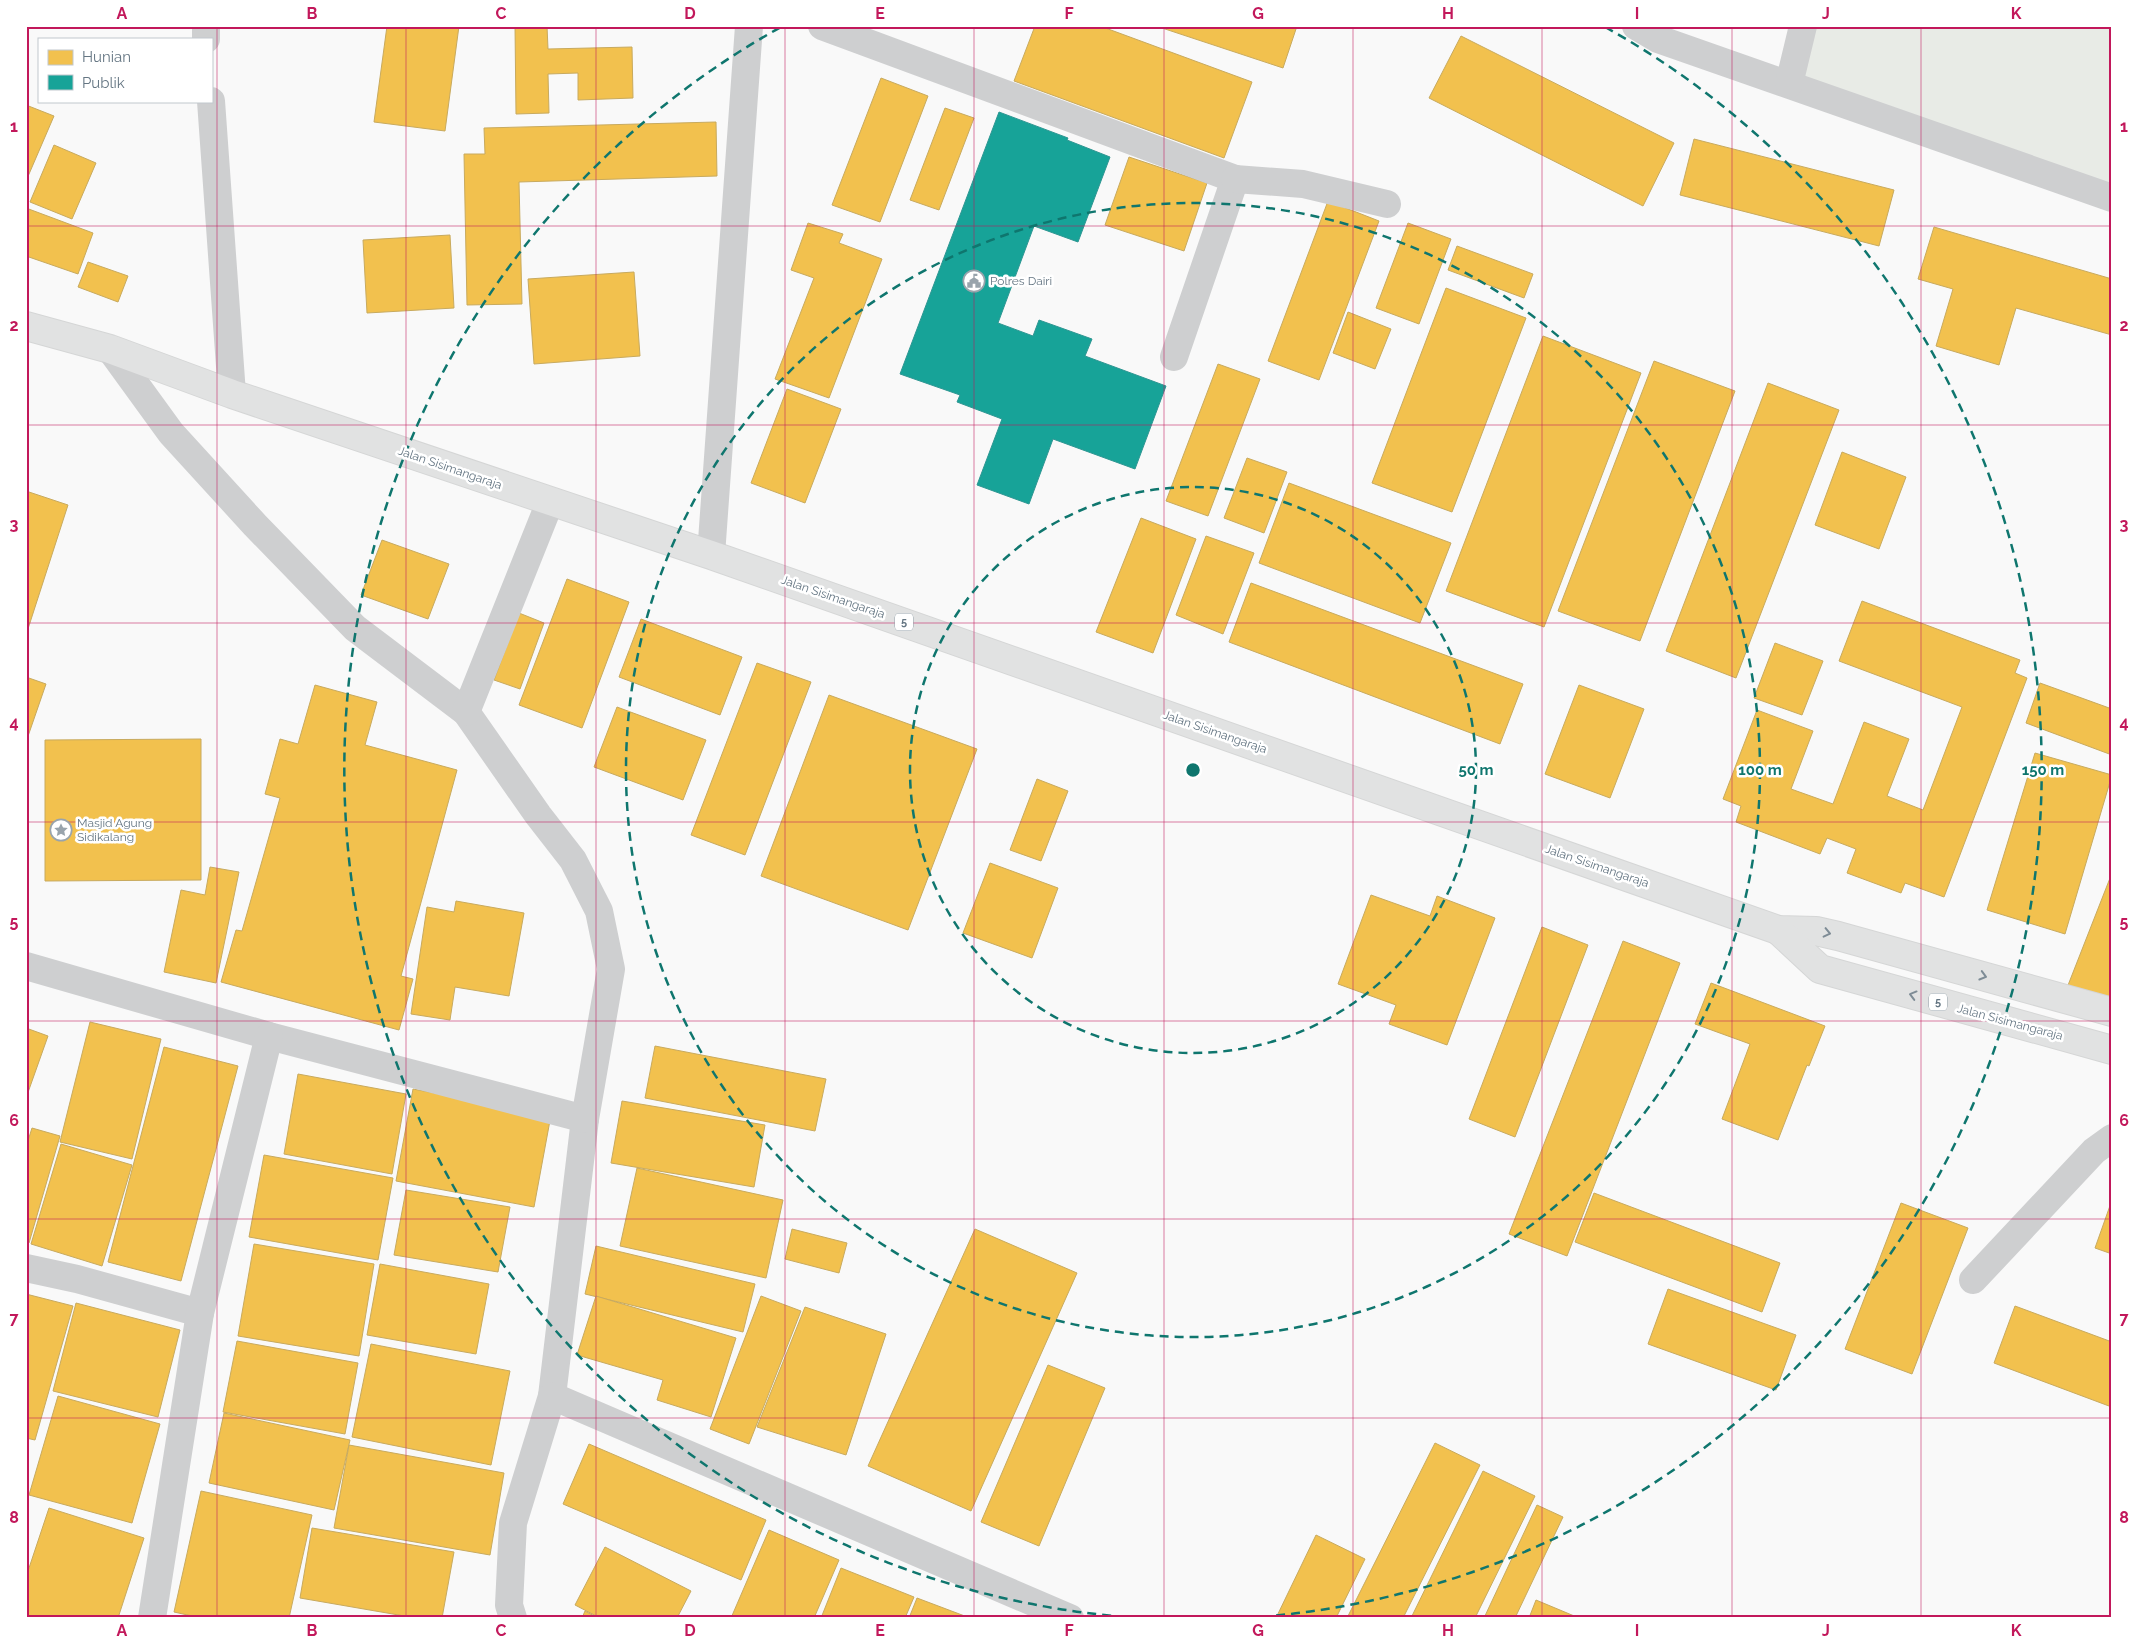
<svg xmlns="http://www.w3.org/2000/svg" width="2138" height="1644" font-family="Raleway,sans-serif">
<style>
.green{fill:#e8ebe6}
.homes{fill:#f2c14e;stroke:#c8aa5e}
.public{fill:#17a398;stroke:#2e9692}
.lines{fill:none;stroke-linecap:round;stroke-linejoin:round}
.highway-casing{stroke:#d5d6d6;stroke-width:30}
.minor{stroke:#cecfd0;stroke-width:28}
.highway{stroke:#e1e2e2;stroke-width:28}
.oneway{stroke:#7e8c96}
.grid{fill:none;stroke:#c2185b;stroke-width:1;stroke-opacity:0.55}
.ring{fill:none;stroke:#0f766e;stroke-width:2.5;stroke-dasharray:9 6}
.labels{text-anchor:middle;stroke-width:5;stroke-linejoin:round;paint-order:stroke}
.shield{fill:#fff;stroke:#939fa8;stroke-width:1}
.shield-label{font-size:11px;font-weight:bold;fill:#657683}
.poi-label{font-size:12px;fill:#657683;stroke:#fff;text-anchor:start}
.street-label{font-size:12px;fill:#657683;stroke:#fff}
.centre{fill:#0f766e;stroke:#fff;stroke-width:2.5}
.ring-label{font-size:15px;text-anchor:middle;font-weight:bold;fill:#0f766e;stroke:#fff;stroke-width:5;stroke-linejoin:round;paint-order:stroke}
.neatline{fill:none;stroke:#c2185b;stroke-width:2}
.grid-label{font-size:16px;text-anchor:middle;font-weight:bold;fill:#c2185b}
</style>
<rect width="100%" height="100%" fill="#f9f9f9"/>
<polygon class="green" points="1800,26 2112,26 2112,196 1784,71"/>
<g class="homes">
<polygon points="387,26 459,26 445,131 374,122"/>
<polygon points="515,26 547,26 548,49 632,47 633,98 578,100 578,73 548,74 549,113 516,114"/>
<polygon points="1035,26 1100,26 1252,82 1224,158 1014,81"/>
<polygon points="1156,26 1297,26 1283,68"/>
<polygon points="1461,36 1674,143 1643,206 1429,98"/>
<polygon points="881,78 928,96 880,222 832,205"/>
<polygon points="26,105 54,116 26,181"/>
<polygon points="945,108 974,118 939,210 910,200"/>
<polygon points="716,122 717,176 519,182 522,304 467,305 464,154 485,154 484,128"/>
<polygon points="1694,139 1894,190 1879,246 1680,195"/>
<polygon points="54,145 96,163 72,219 30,202"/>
<polygon points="1129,157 1207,183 1184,251 1105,225"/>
<polygon points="1328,201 1379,221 1319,380 1268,361"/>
<polygon points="26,208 93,233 78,274 26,256"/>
<polygon points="808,223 843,234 839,243 882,259 829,398 775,379 814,278 791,270"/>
<polygon points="1408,223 1451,239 1419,324 1376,308"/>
<polygon points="1934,227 2112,279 2112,335 2016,308 1999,365 1936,346 1953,289 1918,279"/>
<polygon points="450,235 454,308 367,313 363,240"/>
<polygon points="1457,246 1533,274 1524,298 1448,270"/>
<polygon points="88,262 128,276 118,302 78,287"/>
<polygon points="634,272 640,356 534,364 528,279"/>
<polygon points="1446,288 1526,318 1452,512 1372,483"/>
<polygon points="1348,312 1391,329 1375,369 1333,353"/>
<polygon points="1543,336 1641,373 1544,627 1446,591"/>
<polygon points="1654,361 1735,391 1640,641 1558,611"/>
<polygon points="1218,364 1260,379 1208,516 1166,501"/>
<polygon points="1768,383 1839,410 1736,678 1666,651"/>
<polygon points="787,389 841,409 805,503 751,483"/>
<polygon points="1842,452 1906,477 1879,549 1815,525"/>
<polygon points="1247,458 1287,472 1264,533 1224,518"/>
<polygon points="1289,483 1451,543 1420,623 1259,563"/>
<polygon points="26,491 68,505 26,635"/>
<polygon points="1141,518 1196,539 1153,653 1096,632"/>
<polygon points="1206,536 1254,553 1223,634 1176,615"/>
<polygon points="382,540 449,564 428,619 361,595"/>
<polygon points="567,579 629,602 582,728 519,705"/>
<polygon points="1251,583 1523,684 1500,744 1229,642"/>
<polygon points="1862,601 2020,660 2015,673 2027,678 1944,897 1905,883 1901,893 1847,873 1856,849 1827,838 1820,854 1736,822 1741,806 1723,799 1757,710 1813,731 1791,789 1833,804 1864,722 1909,739 1887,796 1923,810 1962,707 1839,661"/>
<polygon points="519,613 544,623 520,689 494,680"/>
<polygon points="641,619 742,657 720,715 619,677"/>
<polygon points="1775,643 1823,661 1802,715 1754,698"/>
<polygon points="757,663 811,682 745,855 691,835"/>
<polygon points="26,677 46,684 26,742"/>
<polygon points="2040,683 2112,709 2112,755 2026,723"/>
<polygon points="315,685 377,702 365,745 457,770 401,976 413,979 399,1030 221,982 236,930 242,931 280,798 265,794 280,739 298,744"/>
<polygon points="1579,685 1644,709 1610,798 1545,774"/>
<polygon points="829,695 977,749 908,930 761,876"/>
<polygon points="617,707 706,740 683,800 594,767"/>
<polygon points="201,739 201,880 45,881 45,740"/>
<polygon points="2035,753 2112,775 2065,934 1987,910"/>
<polygon points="1037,779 1068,791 1041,861 1010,850"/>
<polygon points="990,863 1058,888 1032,958 963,933"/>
<polygon points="210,867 239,872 216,983 164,972 181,890 205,895"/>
<polygon points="2112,873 2112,1005 2063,998"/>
<polygon points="1371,895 1430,916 1437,896 1495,918 1447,1045 1389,1024 1396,1005 1338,984"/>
<polygon points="456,901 524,913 509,996 455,987 450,1020 411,1014 427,907 454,912"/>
<polygon points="1542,927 1588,945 1515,1137 1469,1119"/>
<polygon points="1623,941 1680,963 1567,1256 1509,1234"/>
<polygon points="1711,983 1825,1026 1809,1066 1807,1065 1778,1140 1722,1119 1750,1044 1695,1024"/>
<polygon points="90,1022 161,1039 132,1159 60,1142"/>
<polygon points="26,1028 48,1036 26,1098"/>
<polygon points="655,1046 826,1079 815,1131 645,1098"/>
<polygon points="164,1047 238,1066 181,1281 108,1262"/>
<polygon points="298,1074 406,1094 392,1174 284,1154"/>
<polygon points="413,1089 551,1115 534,1207 396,1181"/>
<polygon points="622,1101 765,1125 754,1187 611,1163"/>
<polygon points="32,1128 60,1136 29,1243 26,1242 26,1147"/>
<polygon points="61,1144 132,1165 102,1266 31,1244"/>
<polygon points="264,1155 393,1178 378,1260 249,1237"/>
<polygon points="637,1168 783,1200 766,1278 620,1246"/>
<polygon points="406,1190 510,1207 498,1272 394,1255"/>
<polygon points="1594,1193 1780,1263 1762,1312 1575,1242"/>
<polygon points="2112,1200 2112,1254 2095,1248"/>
<polygon points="1901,1203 1968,1228 1912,1374 1845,1349"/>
<polygon points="792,1229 847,1243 839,1273 785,1259"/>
<polygon points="975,1229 1077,1273 971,1511 868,1466"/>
<polygon points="254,1244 374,1264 359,1356 238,1336"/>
<polygon points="596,1246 755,1284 743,1332 585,1294"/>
<polygon points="380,1264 489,1284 476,1354 367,1335"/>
<polygon points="1668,1289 1796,1335 1776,1390 1648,1344"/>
<polygon points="26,1294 73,1306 35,1440 26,1438"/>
<polygon points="596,1296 736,1338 711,1417 657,1400 663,1380 577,1355"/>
<polygon points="761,1296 801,1311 749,1444 710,1429"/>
<polygon points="76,1303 180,1330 158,1417 53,1391"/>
<polygon points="2015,1306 2112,1342 2112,1400 2109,1406 1994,1363"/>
<polygon points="805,1307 886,1334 846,1455 757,1427"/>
<polygon points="237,1341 358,1363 345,1434 223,1412"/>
<polygon points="371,1344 510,1371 491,1465 352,1437"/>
<polygon points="1048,1365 1105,1388 1039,1546 981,1522"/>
<polygon points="58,1396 160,1424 132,1523 29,1495"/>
<polygon points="224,1413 350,1440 334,1510 209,1483"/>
<polygon points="1435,1443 1480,1465 1403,1618 1347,1618"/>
<polygon points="589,1444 766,1520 741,1580 563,1504"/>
<polygon points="349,1445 504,1473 490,1555 334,1528"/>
<polygon points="1483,1471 1535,1496 1475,1618 1411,1618"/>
<polygon points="201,1491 312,1515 289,1618 201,1618 174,1612"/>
<polygon points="1537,1505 1563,1517 1515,1618 1484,1618"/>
<polygon points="49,1508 144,1538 118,1618 26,1618 26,1577"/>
<polygon points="312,1528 454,1552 442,1618 416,1618 300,1598"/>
<polygon points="769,1530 839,1560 814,1618 731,1618"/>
<polygon points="1316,1535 1365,1559 1336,1618 1276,1618"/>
<polygon points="605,1547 691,1591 677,1618 600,1618 575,1605"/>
<polygon points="841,1568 914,1597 905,1618 821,1618"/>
<polygon points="917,1598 970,1618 909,1618"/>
<polygon points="1536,1600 1579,1618 1529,1618"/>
<polygon points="585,1611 598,1618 582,1618"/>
</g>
<polygon class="public" points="999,112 1068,138 1067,140 1110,157 1078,242 1034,226 998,323 1033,336 1039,320 1092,339 1085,356 1166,386 1135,469 1053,439 1029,504 977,485 1002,419 957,402 960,395 900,374"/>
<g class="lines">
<g class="highway-casing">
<g id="highway">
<polyline points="26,326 110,349 232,394 711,555 1778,930 1816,931 1838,936 2112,1012"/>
<polyline points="1778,930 1820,969 2112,1050"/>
</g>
</g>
<g class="minor">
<polyline points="822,26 1235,179 1174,357"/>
<polyline points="1636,26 1658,39 2112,198"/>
<polyline points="206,29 206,39"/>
<polyline points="1789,84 1803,26"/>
<polyline points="211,101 232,394"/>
<polyline points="1235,179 1303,184 1387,204"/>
<polyline points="110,349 171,433 255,525 355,628 466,712 538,815 573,860 599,911 611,969 585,1119 552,1396 513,1523 509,1605 513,1618"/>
<polyline points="711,555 749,26"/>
<polyline points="466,712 550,502"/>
<polyline points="26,966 269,1036 585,1119"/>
<polyline points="26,1268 77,1279 200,1313"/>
<polyline points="1973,1280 2094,1151 2112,1138"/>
<polyline points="552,1396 1070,1618"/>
<polyline points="152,1618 200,1313 269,1036"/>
</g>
<use href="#highway" class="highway"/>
</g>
<defs><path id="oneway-chevron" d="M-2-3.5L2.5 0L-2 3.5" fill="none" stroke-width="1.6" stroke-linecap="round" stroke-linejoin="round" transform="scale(1.25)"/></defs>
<g class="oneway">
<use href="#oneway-chevron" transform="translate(1827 933) rotate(13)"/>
<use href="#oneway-chevron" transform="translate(1983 976) rotate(16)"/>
<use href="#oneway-chevron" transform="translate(1913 995) rotate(-165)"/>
</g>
<path class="grid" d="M 217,26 L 217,1618M 406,26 L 406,1618M 596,26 L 596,1618M 785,26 L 785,1618M 974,26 L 974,1618M 1164,26 L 1164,1618M 1353,26 L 1353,1618M 1542,26 L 1542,1618M 1732,26 L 1732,1618M 1921,26 L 1921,1618M 26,226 L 2112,226M 26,425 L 2112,425M 26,623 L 2112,623M 26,822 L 2112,822M 26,1021 L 2112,1021M 26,1219 L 2112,1219M 26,1418 L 2112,1418"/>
<g class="ring">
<circle cx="1193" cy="770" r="283"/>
<circle cx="1193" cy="770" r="567"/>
<path d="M1126 1617A850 850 0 0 1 781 27M1605 27A850 850 0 0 1 1260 1617"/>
</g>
<defs>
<g id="civic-ring" transform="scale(1.125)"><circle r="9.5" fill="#fff" stroke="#99a4ac" stroke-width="1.5"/><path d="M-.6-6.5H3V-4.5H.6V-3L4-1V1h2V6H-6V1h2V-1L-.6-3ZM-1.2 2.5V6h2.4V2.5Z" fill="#99a4ac"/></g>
<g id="sight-ring" transform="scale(1.125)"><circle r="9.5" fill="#fff" stroke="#99a4ac" stroke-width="1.5"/><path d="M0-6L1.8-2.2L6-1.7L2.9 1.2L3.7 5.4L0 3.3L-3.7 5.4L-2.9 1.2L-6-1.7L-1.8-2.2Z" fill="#99a4ac"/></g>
</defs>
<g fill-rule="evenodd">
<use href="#civic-ring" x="974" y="281"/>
<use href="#sight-ring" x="61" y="830"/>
</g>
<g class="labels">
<g class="shield">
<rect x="895" y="613.5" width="18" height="17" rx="4"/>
<rect x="1929" y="993.5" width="18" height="17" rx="4"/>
</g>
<g class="shield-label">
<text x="904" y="626">5</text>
<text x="1938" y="1006">5</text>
</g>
<g class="poi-label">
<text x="990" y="285">Polres Dairi</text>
<text x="77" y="827">Masjid Agung<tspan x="77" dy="14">Sidikalang</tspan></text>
</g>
<g class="street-label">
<text transform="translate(450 468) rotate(19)" y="4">Jalan Sisimangaraja</text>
<text transform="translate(833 597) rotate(19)" y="4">Jalan Sisimangaraja</text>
<text transform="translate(1215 732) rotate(19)" y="4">Jalan Sisimangaraja</text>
<text transform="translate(1597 866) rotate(19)" y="4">Jalan Sisimangaraja</text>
<text transform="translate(2010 1022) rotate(15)" y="4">Jalan Sisimangaraja</text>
</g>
</g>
<circle cx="1193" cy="770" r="8" class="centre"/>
<g class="ring-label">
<text x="1476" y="775">50 m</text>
<text x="1760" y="775">100 m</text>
<text x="2043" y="775">150 m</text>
</g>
<rect width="2138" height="1644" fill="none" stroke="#ffffff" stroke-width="55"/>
<rect x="38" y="38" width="175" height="65" fill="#ffffff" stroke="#c1c8cd"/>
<rect x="48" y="50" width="25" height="15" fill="#f2c14e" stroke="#c1c8cd"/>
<text x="82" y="62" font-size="15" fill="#657683">Hunian</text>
<rect x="48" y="75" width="25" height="15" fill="#17a398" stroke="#c1c8cd"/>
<text x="82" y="88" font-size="15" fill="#657683">Publik</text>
<rect x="28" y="28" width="2082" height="1588" class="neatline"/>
<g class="grid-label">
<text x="122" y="19">A</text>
<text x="312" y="19">B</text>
<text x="501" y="19">C</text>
<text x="690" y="19">D</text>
<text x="880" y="19">E</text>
<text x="1069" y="19">F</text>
<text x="1258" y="19">G</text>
<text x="1448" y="19">H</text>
<text x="1637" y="19">I</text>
<text x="1826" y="19">J</text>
<text x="2016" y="19">K</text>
<text x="14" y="132">1</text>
<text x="2124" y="132">1</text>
<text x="14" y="331">2</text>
<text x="2124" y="331">2</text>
<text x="14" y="530">3</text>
<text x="2124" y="530">3</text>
<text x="14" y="728">4</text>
<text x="2124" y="728">4</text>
<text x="14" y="927">5</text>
<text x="2124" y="927">5</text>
<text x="14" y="1126">6</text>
<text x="2124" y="1126">6</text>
<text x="14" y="1324">7</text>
<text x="2124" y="1324">7</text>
<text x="14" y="1523">8</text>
<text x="2124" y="1523">8</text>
<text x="122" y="1636">A</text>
<text x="312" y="1636">B</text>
<text x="501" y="1636">C</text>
<text x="690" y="1636">D</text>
<text x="880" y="1636">E</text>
<text x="1069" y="1636">F</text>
<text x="1258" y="1636">G</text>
<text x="1448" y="1636">H</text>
<text x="1637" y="1636">I</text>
<text x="1826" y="1636">J</text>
<text x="2016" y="1636">K</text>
</g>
</svg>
